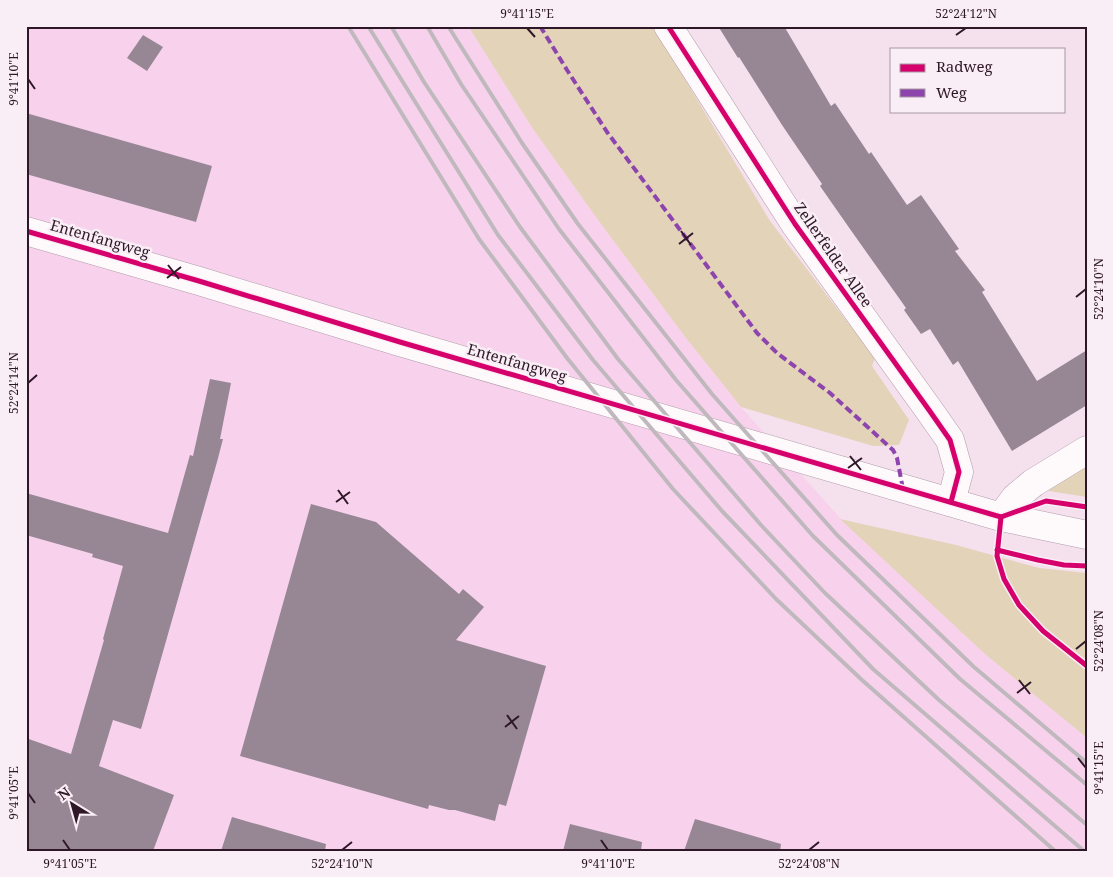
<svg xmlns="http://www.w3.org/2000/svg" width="1113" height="877" font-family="'Noto Serif',serif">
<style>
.built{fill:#f8d2ec}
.green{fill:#e3d3b9}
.building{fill:#978795}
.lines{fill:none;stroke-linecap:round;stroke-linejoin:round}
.minor-casing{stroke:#b09daa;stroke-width:29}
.minor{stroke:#fefafc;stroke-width:28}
.rail{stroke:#bfb9be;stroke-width:4}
.quiet{stroke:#8e44ad;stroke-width:4;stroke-dasharray:8 4;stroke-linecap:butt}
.cycleway-casing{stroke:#faeef6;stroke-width:8}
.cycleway{stroke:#d6006c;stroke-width:5}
.ticks{fill:none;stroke:#2e1828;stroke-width:2}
.labels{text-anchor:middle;stroke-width:5;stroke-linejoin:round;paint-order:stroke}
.street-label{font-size:15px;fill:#2e1828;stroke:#faeef6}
.neatline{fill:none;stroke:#2e1828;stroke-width:2}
.ticks-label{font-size:12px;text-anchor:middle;fill:#2e1828}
</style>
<rect width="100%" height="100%" fill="#f5e0ee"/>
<polygon class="built" points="26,26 468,26 533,129 601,224 686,338 741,407 841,519 986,655 1087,738 1087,851 26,851"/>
<g class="green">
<polygon points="468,26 653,26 770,221 875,358 872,366 909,420 899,445 873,446 741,407 686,338 601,224 533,129"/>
<polygon points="1087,462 1087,497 1049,491 1050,485"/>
<polygon points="840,519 956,545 1039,568 1087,573 1087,738 986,655"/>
</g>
<g class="building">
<polygon points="718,26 784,26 831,106 835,103 869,154 871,152 907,205 921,195 959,249 955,251 985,290 982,292 1037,381 1087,350 1087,405 1012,451 958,361 953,365 930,329 921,334 904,310 906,308 850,229 820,186 822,184 782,125 739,57 738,58"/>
<polygon points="143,35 163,47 147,71 127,58"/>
<polygon points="26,113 212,166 196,222 26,174"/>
<polygon points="210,379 231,383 220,439 223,439 217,462 141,729 113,720 99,766 174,795 153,851 26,851 26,738 71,754 104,640 103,639 123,566 92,557 93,554 26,535 26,493 168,533 190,455 193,456"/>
<polygon points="311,504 376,522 459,594 463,589 484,607 456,640 546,666 506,806 499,804 495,821 455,810 449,810 429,805 428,809 240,756"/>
<polygon points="232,817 326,844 325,851 221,851"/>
<polygon points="695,819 781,844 780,851 684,851"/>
<polygon points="570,824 642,842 641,851 563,851"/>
</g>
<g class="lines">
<g class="minor-casing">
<g id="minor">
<polyline points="668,26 795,224 929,410 950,440 959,472 951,502"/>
<polyline points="26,231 199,281 400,342 1001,517 1087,535"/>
<polyline points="1001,517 1015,498 1033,483 1087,450"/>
</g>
</g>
<use href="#minor" class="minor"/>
<g class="rail">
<polyline points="348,26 479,239 567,358 673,489 776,599 862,680 1055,851"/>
<polyline points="368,26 498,235 593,360 722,511 873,669 1084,851"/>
<polyline points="391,26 424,82 520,227 618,359 761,525 825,593 939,700 1087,825"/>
<polyline points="427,26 461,84 559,229 676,380 813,536 960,679 1087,785"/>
<polyline points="448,26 522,143 578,224 712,394 837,535 974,667 1087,763"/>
</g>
<polyline class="quiet" points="540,26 567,70 607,132 757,333 777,353 830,393 893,450 897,458 903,489"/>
<g class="cycleway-casing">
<g id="cycleway">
<polyline points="668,26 795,224 929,410 950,440 959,472 951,502"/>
<polyline points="26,231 199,281 400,342 1001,517"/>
<polyline points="1001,517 997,556 1004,579 1019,605 1043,631 1087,666"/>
<polyline points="1001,517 1046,501 1087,507"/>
<polyline points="997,550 1038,560 1064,565 1087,566"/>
</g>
</g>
<use href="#cycleway" class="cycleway"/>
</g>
<path class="ticks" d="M 527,28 L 535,37M 956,35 L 966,28M 28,79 L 35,89M 681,231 L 691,245M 679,244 L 693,233M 168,265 L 179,279M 167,278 L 181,267M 1076,297 L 1086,289M 28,383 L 37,375M 850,456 L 861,470M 848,468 L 862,458M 338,490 L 348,504M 336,502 L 350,492M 1076,649 L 1086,641M 1019,680 L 1030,694M 1017,693 L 1031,682M 507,715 L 517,729M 505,727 L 519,716M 1078,758 L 1086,768M 28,793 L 35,803M 63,840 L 70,850M 601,840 L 608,850M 342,850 L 352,842M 809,850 L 819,842"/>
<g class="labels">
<g class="street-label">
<text transform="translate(100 239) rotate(16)" y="5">Entenfangweg</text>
<text transform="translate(833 255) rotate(55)" y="5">Zellerfelder Allee</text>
<text transform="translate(517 363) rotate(16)" y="5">Entenfangweg</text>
</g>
</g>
<rect width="1113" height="877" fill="none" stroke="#faeef6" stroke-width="55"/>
<rect x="890" y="48" width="175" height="65" fill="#faeef6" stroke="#a898a4"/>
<rect x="900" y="64" width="25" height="8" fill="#d6006c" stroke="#a898a4"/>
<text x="936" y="72" font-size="15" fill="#2e1828">Radweg</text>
<rect x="900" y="89" width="25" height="8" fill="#8e44ad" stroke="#a898a4"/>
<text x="936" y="98" font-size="15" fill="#2e1828">Weg</text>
<g transform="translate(72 804) rotate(323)" stroke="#faeef6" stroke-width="4" paint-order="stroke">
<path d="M0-4L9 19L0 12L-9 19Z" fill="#2e1828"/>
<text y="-8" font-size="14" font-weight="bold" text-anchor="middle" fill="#2e1828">N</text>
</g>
<rect x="28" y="28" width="1058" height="822" class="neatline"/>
<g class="ticks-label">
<text x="527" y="18">9°41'15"E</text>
<text x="966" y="18">52°24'12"N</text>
<text transform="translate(14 79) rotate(-90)" y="4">9°41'10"E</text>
<text transform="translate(1099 289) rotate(-90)" y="4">52°24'10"N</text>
<text transform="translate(14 383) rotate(-90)" y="4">52°24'14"N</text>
<text transform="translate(1099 641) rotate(-90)" y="4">52°24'08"N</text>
<text transform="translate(1099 768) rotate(-90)" y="4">9°41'15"E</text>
<text transform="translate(14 793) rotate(-90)" y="4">9°41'05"E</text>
<text x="70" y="868">9°41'05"E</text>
<text x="342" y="868">52°24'10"N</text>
<text x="608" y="868">9°41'10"E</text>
<text x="809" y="868">52°24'08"N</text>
</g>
</svg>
